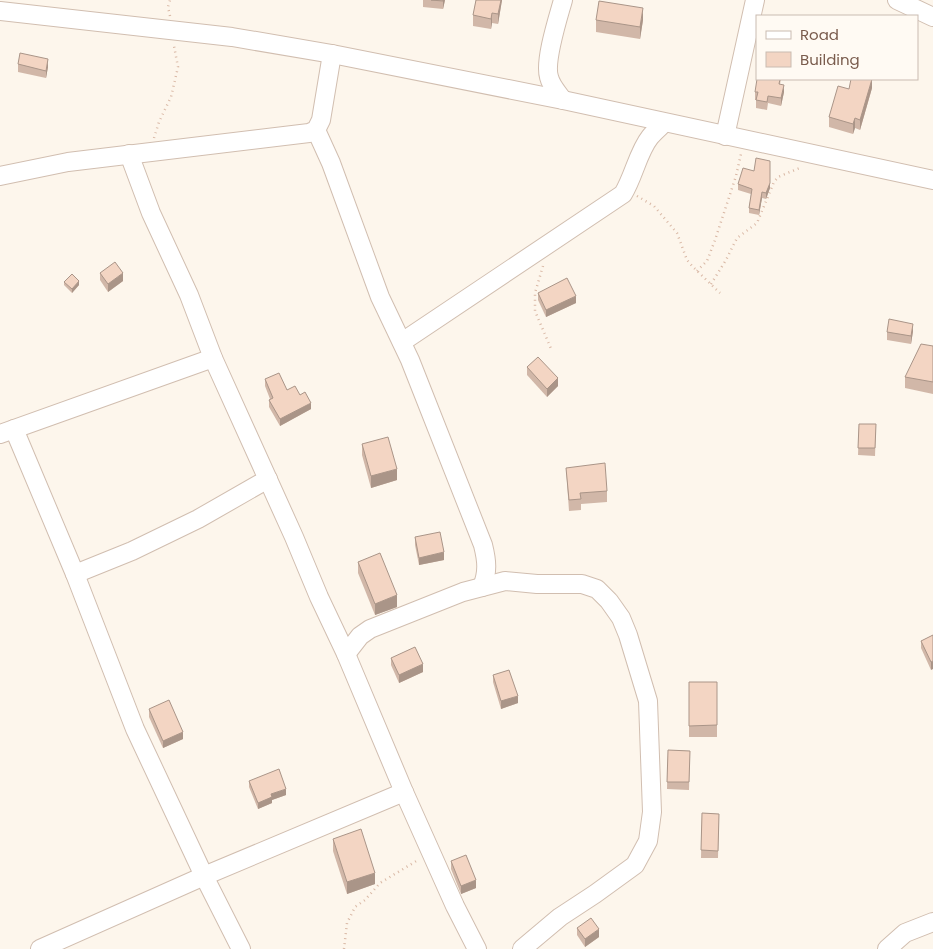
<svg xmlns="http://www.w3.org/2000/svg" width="933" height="949" font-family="Poppins,sans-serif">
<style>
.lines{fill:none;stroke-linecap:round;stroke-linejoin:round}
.minor-casing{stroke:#d1beb0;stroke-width:20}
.path{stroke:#d9b8a5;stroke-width:2.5;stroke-dasharray:1 4;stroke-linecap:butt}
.minor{stroke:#fff;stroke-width:18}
.wall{fill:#d1b7a8}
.shaded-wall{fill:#aa9588}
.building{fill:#f3d5c3;stroke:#aa9588}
</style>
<rect width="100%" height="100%" fill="#fdf6ec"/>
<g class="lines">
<g class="minor-casing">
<g id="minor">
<path d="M 563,0 C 558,18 544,61 549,77 C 551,86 558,93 563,100"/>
<polyline points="897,0 933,17"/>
<polyline points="0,11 232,37 332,54 563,100 933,180"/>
<path d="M 316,130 L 331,163 L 380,297 L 410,360 L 483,545 C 487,561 488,572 482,587"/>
<polyline points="725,136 755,0"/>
<polyline points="129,154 151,213 189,295 213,358 294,537 319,597 346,654 404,792 455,906 477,949"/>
<polyline points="0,176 68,162 309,133 316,130 321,120 332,54"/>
<path d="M 402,342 L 623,194 C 634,176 638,152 650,137 C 654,132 660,127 664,123"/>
<polyline points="14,429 75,574 135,729 204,876 241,949"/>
<polyline points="0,434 213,358"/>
<polyline points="75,574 132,551 198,519 268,479"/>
<polyline points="346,654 360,636 370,629 463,592 505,581 537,584 582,584 597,589 609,601 621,618 628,635 648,701 652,812 648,841 635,865 595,894 560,917 522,949"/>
<polyline points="40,949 204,876 404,792"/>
<polyline points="887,949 905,933 933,922"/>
</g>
</g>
<g class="path">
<polyline points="170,16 168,7 170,0"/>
<polyline points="154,138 159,122 171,97 178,67 174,46"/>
<polyline points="637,196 654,206 677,233 687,260 693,267 720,293"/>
<polyline points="543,266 535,293 535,311 552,351"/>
<polyline points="697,271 707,261 715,240 736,176 741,154"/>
<polyline points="711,284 726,260 737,238 757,223 774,182 778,177 802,167"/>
<polyline points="344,949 347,923 355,907 365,900 380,883 418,860"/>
</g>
<use href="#minor" class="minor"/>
</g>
<g class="wall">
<polygon points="423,0 445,0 443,9 423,7"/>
<polygon points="476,0 502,0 498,24 492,23 491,29 473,26 473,15"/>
<polygon points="596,20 643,20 640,39 596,32"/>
<polygon points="18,64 48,67 46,78 18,72"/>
<polygon points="781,79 780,84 784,92 781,106 768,103 767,110 756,108 756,100 755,100 755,92"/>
<polygon points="872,88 860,130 855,128 853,134 829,127 829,117 849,89"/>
<polygon points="738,184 770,188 766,199 762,198 759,215 749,213 749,208 751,194 738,190"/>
<polygon points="100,273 123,281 108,292 100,280"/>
<polygon points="64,282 79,285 72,293 64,285"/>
<polygon points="538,293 576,303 546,317 538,300"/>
<polygon points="913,331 911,344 887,340 887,332"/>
<polygon points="933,346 933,394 905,388 905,377"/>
<polygon points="527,367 558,386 547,397 527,375"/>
<polygon points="265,379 287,390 300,395 311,409 280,426 269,407 269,400 270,399 265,386"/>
<polygon points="859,424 876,424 875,456 858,455"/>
<polygon points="362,444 397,480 371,488 362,455"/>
<polygon points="566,468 607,491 607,502 581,504 581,510 569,511"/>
<polygon points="415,537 444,560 419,565 415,545"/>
<polygon points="358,562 397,607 375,615 358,573"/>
<polygon points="933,635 931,670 921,648 921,641"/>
<polygon points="391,658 423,672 399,683 391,665"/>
<polygon points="493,675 518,703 501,709 493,682"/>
<rect x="689" y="682" width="28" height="55"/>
<polygon points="149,709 183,739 163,748 149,717"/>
<polygon points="668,750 690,751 689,790 667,789"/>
<polygon points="249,781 286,795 272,800 272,803 258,809 249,787"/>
<polygon points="702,813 719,814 718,858 701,858"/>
<polygon points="333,839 375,884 347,894 333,851"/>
<polygon points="451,861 476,888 461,894 451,869"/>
<polygon points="577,928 599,937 585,947 577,935"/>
</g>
<g class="shaded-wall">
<polygon points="443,0 445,0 443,9"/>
<polygon points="501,0 502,0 498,24 498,14"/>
<polygon points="643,8 643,20 640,39 640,27"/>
<polygon points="492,13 492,23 491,29 491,19"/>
<polygon points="48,59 48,67 46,78 46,71"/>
<polygon points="872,79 872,88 860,130 860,120"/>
<polygon points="784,85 784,92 781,106 781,98"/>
<polygon points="855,118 855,128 853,134 853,124"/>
<polygon points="770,161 770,188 766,199 766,193"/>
<polygon points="762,192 762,198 759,215 759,210"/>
<polygon points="123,273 123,281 108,292 108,284"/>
<polygon points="79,281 79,285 72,293 72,289"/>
<polygon points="576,296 576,303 546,317 546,310"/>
<polygon points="913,324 913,331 911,344 911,336"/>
<polygon points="558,378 558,386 547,397 547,389"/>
<polygon points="311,403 311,409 280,426 280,419"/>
<polygon points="397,469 397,480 371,488 371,476"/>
<polygon points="444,552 444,560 419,565 419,558"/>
<polygon points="397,595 397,607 375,615 375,604"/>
<polygon points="933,661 933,669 931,670 931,662"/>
<polygon points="423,664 423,672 399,683 399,675"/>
<polygon points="518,696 518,703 501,709 501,701"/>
<polygon points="183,732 183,739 163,748 163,741"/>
<polygon points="286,789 286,795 272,800 272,803 258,809 258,803 271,794"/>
<polygon points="375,873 375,884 347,894 347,882"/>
<polygon points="476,880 476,888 461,894 461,886"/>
<polygon points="599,929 599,937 585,947 585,939"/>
</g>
<g class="building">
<polygon points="431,0 443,0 443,1"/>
<polygon points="476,0 501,0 498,14 492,13 491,19 473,15"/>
<polygon points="599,1 643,8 640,27 596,20"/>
<polygon points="20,53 48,59 46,71 18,64"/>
<polygon points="757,79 780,79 779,84 784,85 781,98 768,96 767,102 756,100 758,92 755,92"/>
<polygon points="851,79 872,79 860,120 855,118 853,124 829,117 838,86 849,89"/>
<polygon points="756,158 770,161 770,183 766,193 762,192 759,210 749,208 752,189 738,184 743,168 754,171"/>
<polygon points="115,262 123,273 108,284 100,273"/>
<polygon points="72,274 79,281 72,289 64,282"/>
<polygon points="567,278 576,296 546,310 538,293"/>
<polygon points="889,319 913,324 911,336 887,332"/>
<polygon points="921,344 933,346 933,382 905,377"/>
<polygon points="538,357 558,378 547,389 527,367"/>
<polygon points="279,373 287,390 295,386 300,395 305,392 311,403 280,419 269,400 273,398 265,379"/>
<polygon points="859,424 876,424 875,448 858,448"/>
<polygon points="388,437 397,469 371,476 362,444"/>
<polygon points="605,463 607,491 580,493 581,499 569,500 566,468"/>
<polygon points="440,532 444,552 419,558 415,537"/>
<polygon points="380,553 397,595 375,604 358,562"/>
<polygon points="933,635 933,661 931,662 921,641"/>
<polygon points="415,647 423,664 399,675 391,658"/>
<polygon points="509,670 518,696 501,701 493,675"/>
<polygon points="689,682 717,682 717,725 689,726"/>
<polygon points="169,700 183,732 163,741 149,709"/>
<polygon points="668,750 690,751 689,782 667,782"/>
<polygon points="279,769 286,789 271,794 272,797 258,803 249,781"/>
<polygon points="702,813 719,814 718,851 701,850"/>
<polygon points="361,829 375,873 347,882 333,839"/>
<polygon points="466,855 476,880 461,886 451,861"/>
<polygon points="591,918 599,929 585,939 577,928"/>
</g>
<rect x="756" y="15" width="162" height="65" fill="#fffaf3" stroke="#cabbb1"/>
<rect x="766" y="31" width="25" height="8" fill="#ffffff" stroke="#cabbb1"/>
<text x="800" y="40" font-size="15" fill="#7a5c4d">Road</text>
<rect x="766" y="52" width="25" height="15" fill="#f3d5c3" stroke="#cabbb1"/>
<text x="800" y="65" font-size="15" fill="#7a5c4d">Building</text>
</svg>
